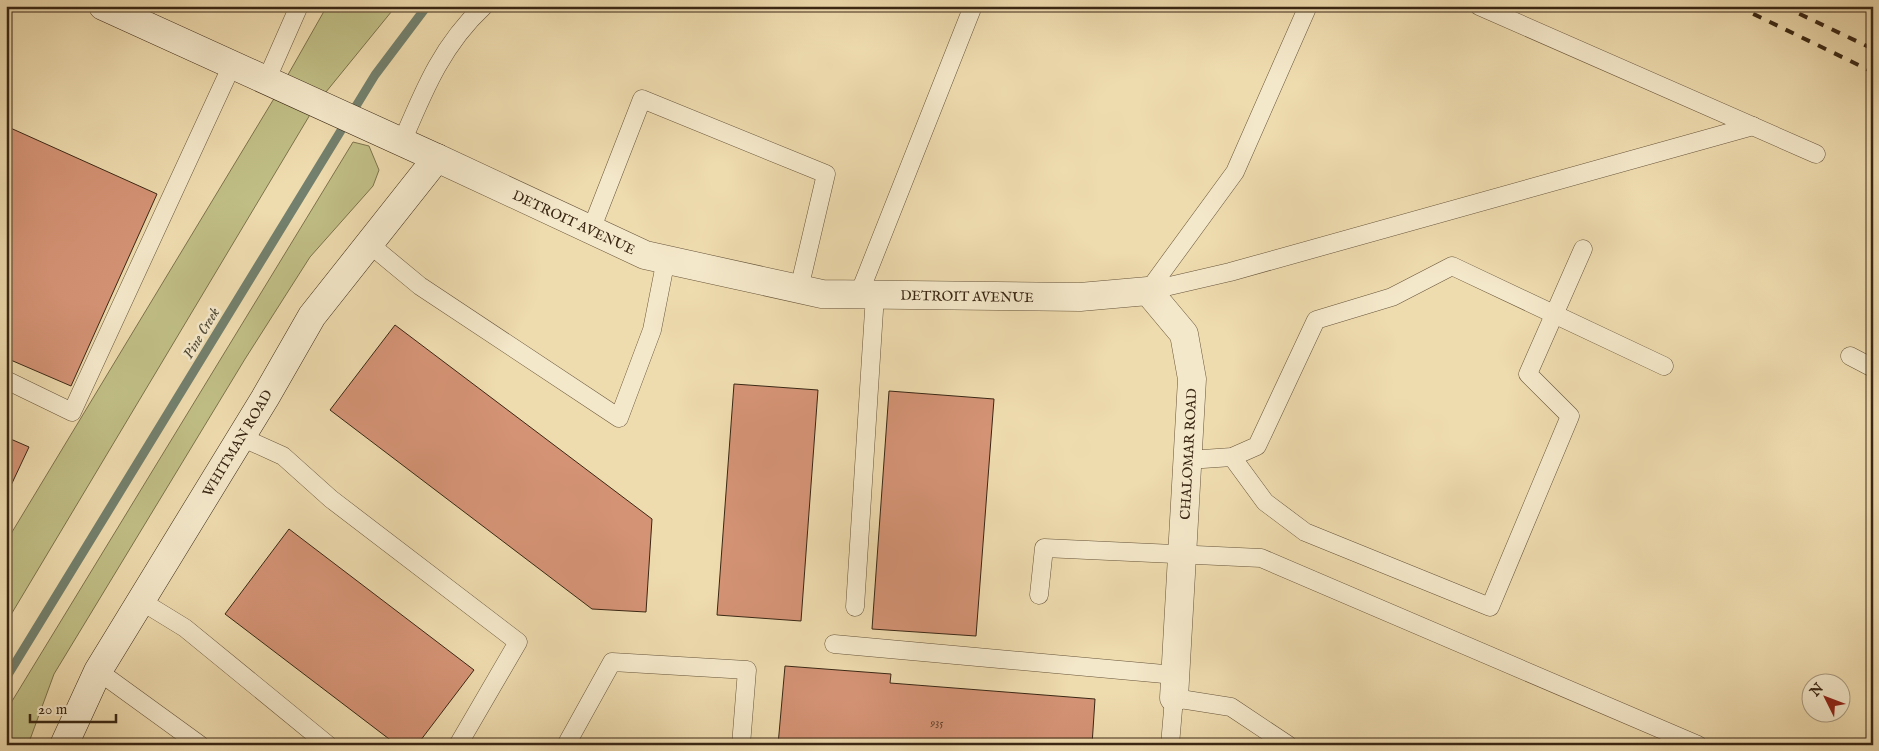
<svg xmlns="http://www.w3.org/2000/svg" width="1879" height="751" font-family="'IM FELL English',serif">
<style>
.green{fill:#c0be85;stroke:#7d724c}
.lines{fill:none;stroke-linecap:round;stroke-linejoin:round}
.stream{stroke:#73806d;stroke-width:9}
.building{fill:#d49375;stroke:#3a2714}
.lane-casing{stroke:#67543a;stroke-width:19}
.street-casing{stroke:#67543a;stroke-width:29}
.secondary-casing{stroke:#3a2714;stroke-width:29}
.lane{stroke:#f4e8ca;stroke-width:18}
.street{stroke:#f4e8ca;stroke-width:28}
.secondary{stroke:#f4e8ca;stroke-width:28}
.rail{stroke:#3a2714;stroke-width:4;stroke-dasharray:9 9;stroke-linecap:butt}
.labels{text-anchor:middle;stroke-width:5;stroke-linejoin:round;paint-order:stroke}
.number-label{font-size:11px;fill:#60422c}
.street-label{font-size:14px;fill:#3a2714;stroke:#f4e8ca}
.water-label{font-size:15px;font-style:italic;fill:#524c39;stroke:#f4e8ca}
</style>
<rect width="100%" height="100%" fill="#eedbae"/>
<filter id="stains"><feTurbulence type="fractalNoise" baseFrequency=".004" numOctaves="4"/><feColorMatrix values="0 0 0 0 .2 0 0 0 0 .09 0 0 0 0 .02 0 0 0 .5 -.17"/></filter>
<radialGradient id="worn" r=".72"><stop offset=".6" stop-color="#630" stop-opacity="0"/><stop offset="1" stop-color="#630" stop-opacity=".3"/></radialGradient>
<g class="green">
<polygon points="327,6 396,6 317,103 6,623 6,542 281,87"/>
<polygon points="353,142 369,146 379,170 373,186 310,257 245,359 54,674 28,745 6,745 6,711"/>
</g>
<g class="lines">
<polyline class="stream" points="6,678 375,75 427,6"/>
</g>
<g class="building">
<polygon points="6,126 157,194 71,386 6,358"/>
<polygon points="395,325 652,519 646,612 592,609 330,410"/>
<polygon points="734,384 818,390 801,621 717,615"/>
<polygon points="889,391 994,399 976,636 872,629"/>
<polygon points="6,437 29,447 6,496"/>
<polygon points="289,529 474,670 417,745 397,745 225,614"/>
<polygon points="785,666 891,674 890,683 1095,699 1092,745 778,745"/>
</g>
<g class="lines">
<g class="lane-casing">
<g id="lane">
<polyline points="1479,6 1816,154"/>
<polyline points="266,81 299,6"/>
<path d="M 402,142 C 424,90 442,45 484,6"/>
<polyline points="591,230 642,99 826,174 799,289"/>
<polyline points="368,243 420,286 619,418 652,330 666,259"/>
<polyline points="1148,291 1230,272 1753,126"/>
<polyline points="1148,291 1235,172 1308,6"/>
<polyline points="859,294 973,6"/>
<polyline points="1850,356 1873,368"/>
<polyline points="6,380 72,412 232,65"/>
<polyline points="241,437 283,456 331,499 518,642 458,745"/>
<polyline points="1232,457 1265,502 1305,532 1490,607 1570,416 1528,374 1583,249"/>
<polyline points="1188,460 1232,457 1257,446 1316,320 1392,297 1452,266 1664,366"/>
<polyline points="1039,595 1044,548 1261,558 1698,745"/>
<polyline points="141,601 185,628 328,745"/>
<polyline points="855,607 875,295"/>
<polyline points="834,644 1175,675"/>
<polyline points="98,671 200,745"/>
<polyline points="566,745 612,662 747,670 741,745"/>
<polyline points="1170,745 1174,698 1231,707 1288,745"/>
</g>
</g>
<g class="street-casing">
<polyline id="street" points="437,158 645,255 822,294 1080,297 1148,291 1184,334 1192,379 1174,698"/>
</g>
<g class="secondary-casing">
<polyline id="secondary" points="64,745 98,671 265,398 312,316 437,158 103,6"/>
</g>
<use href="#lane" class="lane"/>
<use href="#street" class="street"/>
<use href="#secondary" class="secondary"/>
<g class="rail">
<polyline points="1737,6 1873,72"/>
<polyline points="1783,6 1873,49"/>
</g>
</g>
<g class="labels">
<g class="number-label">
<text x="937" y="726">935</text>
</g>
<g class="street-label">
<text transform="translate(574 222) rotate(25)" y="5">DETROIT AVENUE</text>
<text transform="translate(967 296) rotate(1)" y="5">DETROIT AVENUE</text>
<text transform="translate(237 443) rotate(-59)" y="5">WHITMAN ROAD</text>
<text transform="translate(1188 454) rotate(-87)" y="5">CHALOMAR ROAD</text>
</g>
<g class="water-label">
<text transform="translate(201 333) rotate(-59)" y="5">Pine Creek</text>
</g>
</g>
<rect width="1879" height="751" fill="none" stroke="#eedbae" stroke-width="25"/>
<rect x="8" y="8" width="1864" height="736" fill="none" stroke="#3a2714" stroke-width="2.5"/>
<rect x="12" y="12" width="1854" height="726" fill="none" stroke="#3a2714"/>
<g transform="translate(1826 698) rotate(312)"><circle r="24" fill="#f4e8ca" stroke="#aa9b81"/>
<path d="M0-4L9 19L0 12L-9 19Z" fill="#8f2418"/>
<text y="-8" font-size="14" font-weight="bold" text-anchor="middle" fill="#3a2714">N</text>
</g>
<path d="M30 714v8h86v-8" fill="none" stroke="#3a2714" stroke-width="2.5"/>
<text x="38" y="714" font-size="15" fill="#3a2714" stroke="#f4e8ca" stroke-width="4" paint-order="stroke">20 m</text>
<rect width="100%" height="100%" filter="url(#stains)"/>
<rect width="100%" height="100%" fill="url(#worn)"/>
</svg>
